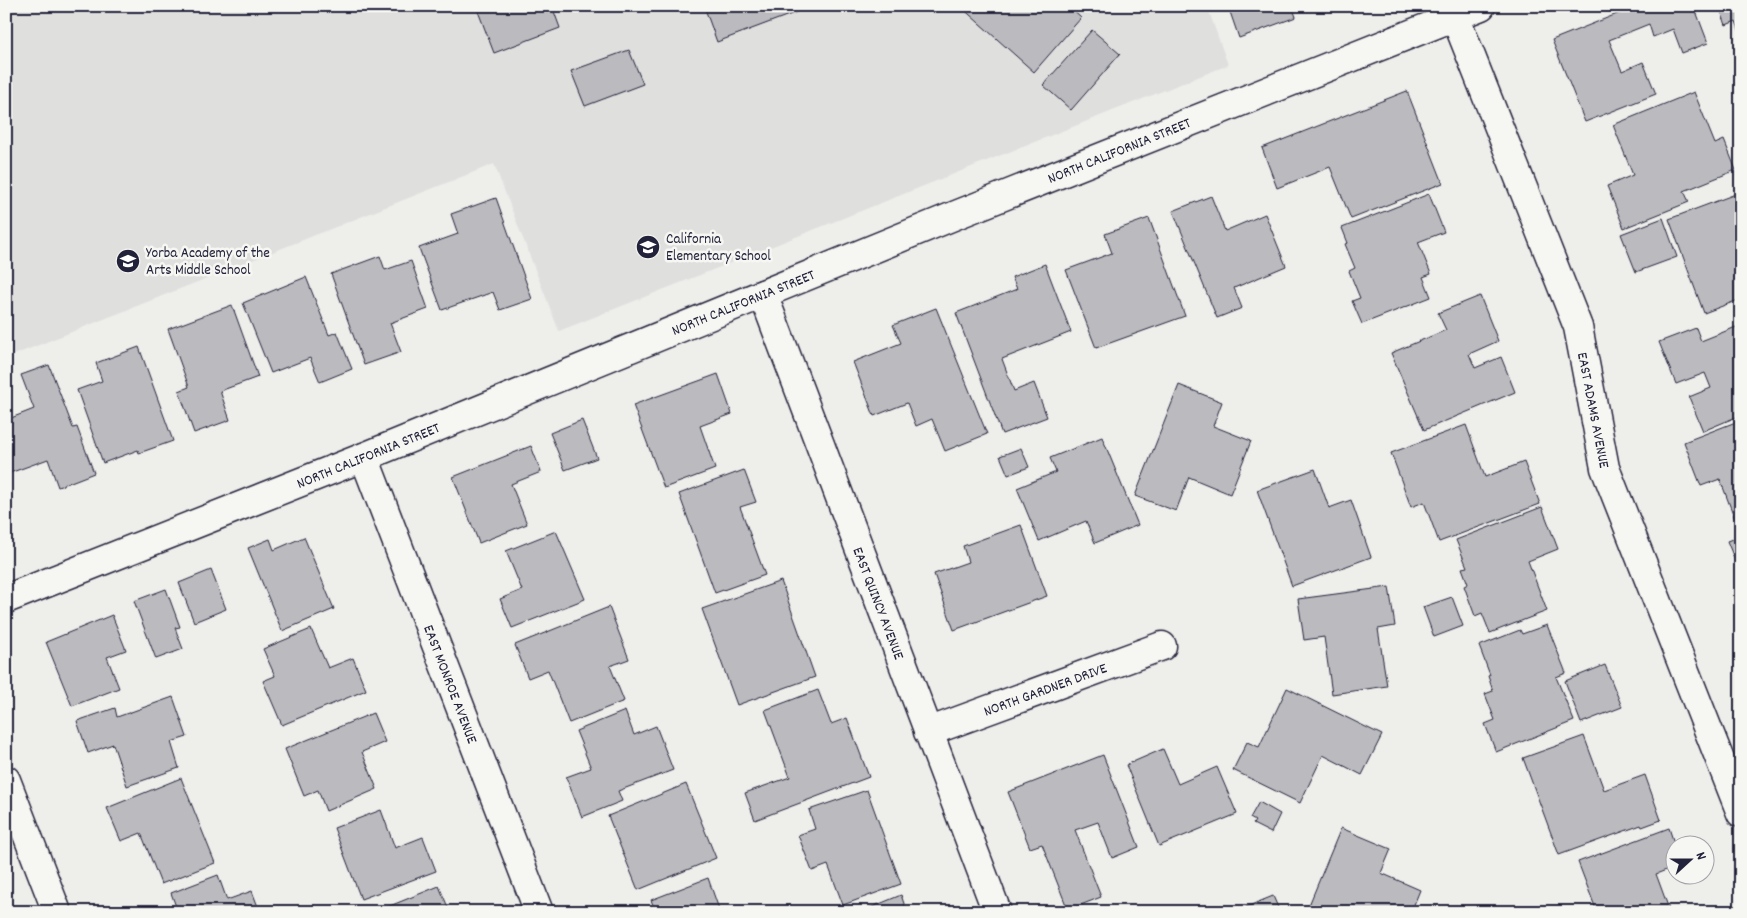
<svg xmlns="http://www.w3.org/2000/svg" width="1747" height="918" font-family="Dekko,sans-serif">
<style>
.built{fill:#dfdfde}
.building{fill:#bbbbbf;stroke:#22223b}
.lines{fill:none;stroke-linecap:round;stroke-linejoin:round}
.minor-casing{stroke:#22223b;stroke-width:31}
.minor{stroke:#f6f6f2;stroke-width:28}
.labels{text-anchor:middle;stroke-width:5;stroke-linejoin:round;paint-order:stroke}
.street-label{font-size:15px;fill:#22223b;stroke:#f6f6f2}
.poi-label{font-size:15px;fill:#22223b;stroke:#f6f6f2;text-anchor:start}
</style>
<rect width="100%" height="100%" fill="#eeeeeb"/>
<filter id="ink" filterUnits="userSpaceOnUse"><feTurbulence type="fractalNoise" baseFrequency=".02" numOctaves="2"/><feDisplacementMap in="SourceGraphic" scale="10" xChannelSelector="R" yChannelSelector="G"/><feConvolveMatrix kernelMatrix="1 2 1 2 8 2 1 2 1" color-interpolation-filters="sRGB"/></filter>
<g filter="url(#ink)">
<polygon class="built" points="6,6 1207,6 1228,65 559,331 494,164 6,358"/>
<g class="building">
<polygon points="476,6 552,6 560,28 494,53"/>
<polygon points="704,6 813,6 717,42"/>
<polygon points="960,6 1068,6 1081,18 1034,72"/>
<polygon points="1228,6 1292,6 1296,17 1239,38"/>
<polygon points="1637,6 1694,6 1708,43 1682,53 1673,29 1653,37 1649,24 1609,40 1622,71 1643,62 1656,94 1585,122 1552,40"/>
<polygon points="1719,6 1741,6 1741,36 1736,21 1726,25"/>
<polygon points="1092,30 1120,54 1071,110 1043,85"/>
<polygon points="629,50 643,84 585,106 571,71"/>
<polygon points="1407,91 1443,183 1351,219 1330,167 1277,188 1262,148"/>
<polygon points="1694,92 1715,144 1724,140 1736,170 1684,191 1689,202 1624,228 1607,186 1633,175 1613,125"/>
<polygon points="1741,192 1741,299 1704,313 1669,219"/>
<polygon points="1429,194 1444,232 1418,242 1431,274 1423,277 1431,297 1362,324 1352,301 1360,298 1349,271 1355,268 1345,244 1348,243 1342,228"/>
<polygon points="1211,196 1225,231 1265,214 1286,266 1234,288 1242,308 1217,318 1173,211"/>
<polygon points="496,198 532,299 500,310 493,292 442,310 419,248 458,234 451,214"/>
<polygon points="1149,218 1185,316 1096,348 1066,270 1112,253 1105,234"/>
<polygon points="1663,218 1677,257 1636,272 1621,234"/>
<polygon points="380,256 385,270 411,261 428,309 390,323 401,352 364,365 331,274"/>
<polygon points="1045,264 1071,332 1002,359 1014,391 1034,383 1047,417 1002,434 956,313 1017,289 1012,277"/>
<polygon points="306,277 329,335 337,332 352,369 320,382 310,358 271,373 243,303"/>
<polygon points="1480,296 1498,341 1469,354 1475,368 1501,357 1515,392 1424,430 1391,353 1446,330 1438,313"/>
<polygon points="232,305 258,377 220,391 230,420 194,433 179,391 189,387 168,329"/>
<polygon points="936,308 987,434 945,451 932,419 916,426 907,403 874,416 853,362 901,343 893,325"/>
<polygon points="1741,325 1741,415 1703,431 1689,397 1711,388 1705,373 1676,384 1659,342 1696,328 1701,341"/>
<polygon points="139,347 173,441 139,453 138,450 103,463 77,390 102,381 96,363"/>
<polygon points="49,365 73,428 77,427 94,473 58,487 48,459 7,474 6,472 6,420 34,409 21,375"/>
<polygon points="718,374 732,414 700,426 715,469 664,488 633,405"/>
<polygon points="1179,385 1222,402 1213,426 1251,441 1230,494 1189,477 1176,511 1135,496"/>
<polygon points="582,420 597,458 565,470 550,433"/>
<polygon points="1741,420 1741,530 1739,530 1720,479 1701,486 1684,442"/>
<polygon points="1466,425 1485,477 1524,462 1540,504 1439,542 1424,502 1411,507 1391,453"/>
<polygon points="1102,437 1138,525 1095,543 1086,521 1039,541 1017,488 1056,472 1050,458"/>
<polygon points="531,446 541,472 511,484 527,524 479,543 453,477"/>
<polygon points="1021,448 1029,467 1008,475 1000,456"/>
<polygon points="1315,469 1329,508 1351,500 1371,557 1292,586 1257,490"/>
<polygon points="744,470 756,502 740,507 765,575 715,593 679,494"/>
<polygon points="1542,507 1558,549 1528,561 1547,611 1490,633 1482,613 1475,616 1464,586 1468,584 1462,568 1467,567 1456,540"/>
<polygon points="1021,525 1047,596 954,630 934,574 968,562 963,546"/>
<polygon points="556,531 585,599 512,628 500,599 522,590 506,551"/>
<polygon points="1741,536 1741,575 1727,541"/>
<polygon points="304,537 334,609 282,631 248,548 270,539 274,550"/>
<polygon points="211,570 226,609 194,622 179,583"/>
<polygon points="781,581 815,677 737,705 702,609"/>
<polygon points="1389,587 1395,626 1378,629 1387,686 1332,694 1324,637 1304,640 1298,599"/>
<polygon points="166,589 180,627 175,628 183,649 156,659 134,601"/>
<polygon points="1452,597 1463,626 1434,637 1423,607"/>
<polygon points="609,607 629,659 610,666 624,701 569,723 548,670 528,678 515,645"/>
<polygon points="112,615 126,650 107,657 119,688 72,706 46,642"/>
<polygon points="1547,625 1566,673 1556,677 1574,721 1496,752 1485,724 1495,720 1485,694 1493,691 1488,676 1490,675 1479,646 1520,630 1522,634"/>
<polygon points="311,629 328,668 353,658 366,690 282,725 263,681 275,676 263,649"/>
<polygon points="1605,665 1622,707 1581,723 1565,681"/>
<polygon points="1287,688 1382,735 1362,775 1323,755 1300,803 1233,770 1247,742 1259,747"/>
<polygon points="818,690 831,724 847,718 869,777 755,820 745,793 790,777 765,710"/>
<polygon points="173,697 187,737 171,742 179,768 127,786 113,744 88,753 77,721 115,708 117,717"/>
<polygon points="625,711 634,735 656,726 673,770 618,791 622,801 582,817 566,777 591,768 576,731"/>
<polygon points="373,713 385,742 362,752 377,789 326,811 318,790 304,796 285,749"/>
<polygon points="1584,736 1604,790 1645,775 1661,820 1642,827 1641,825 1559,855 1523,758"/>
<polygon points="1163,749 1178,784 1217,767 1237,814 1159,846 1126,765"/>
<polygon points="1103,755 1139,847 1112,858 1098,822 1075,830 1101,897 1068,910 1042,844 1030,848 1008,792"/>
<polygon points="181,778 215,863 161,884 141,833 121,841 107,808"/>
<polygon points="686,784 716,858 638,890 608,816"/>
<polygon points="867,790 901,884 843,905 828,865 812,871 798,835 815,829 809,810"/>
<polygon points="1259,802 1280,814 1271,833 1253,824 1255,821 1250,818"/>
<polygon points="381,810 395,848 423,837 436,871 361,899 334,828"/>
<polygon points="1341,828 1391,849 1381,873 1420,890 1411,912 1311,912 1307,910"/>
<polygon points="1669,828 1675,846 1674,867 1656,874 1670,912 1597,912 1578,862"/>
<polygon points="218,875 227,900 252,891 260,912 178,912 171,893"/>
<polygon points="708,878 720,912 656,912 651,900"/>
<polygon points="439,886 450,912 375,912"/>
<polygon points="901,895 907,912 860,912"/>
<polygon points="1273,896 1280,912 1234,912"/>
</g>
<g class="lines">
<g class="minor-casing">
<g id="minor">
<polyline points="1451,6 1578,327 1605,468 1741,813"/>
<polyline points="763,294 997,912"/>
<polyline points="364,457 539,912"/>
<polyline points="6,599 364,457 956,215 1481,6"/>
<polyline points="928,732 1162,646"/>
<polyline points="6,780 57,912"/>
</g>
</g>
<use href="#minor" class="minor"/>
</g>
</g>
<defs>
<g id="school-disc" transform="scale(1.25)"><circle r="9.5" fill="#22223b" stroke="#f6f6f2"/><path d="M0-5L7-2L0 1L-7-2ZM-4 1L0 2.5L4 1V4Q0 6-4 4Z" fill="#fff"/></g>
</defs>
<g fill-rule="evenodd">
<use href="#school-disc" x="648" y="247"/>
<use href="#school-disc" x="128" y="261"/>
</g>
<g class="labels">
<g class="street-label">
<text transform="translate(1119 150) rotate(-22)" y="5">NORTH CALIFORNIA STREET</text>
<text transform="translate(743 302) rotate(-22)" y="5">NORTH CALIFORNIA STREET</text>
<text transform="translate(1594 410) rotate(79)" y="5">EAST ADAMS AVENUE</text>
<text transform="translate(368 455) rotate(-22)" y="5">NORTH CALIFORNIA STREET</text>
<text transform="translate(879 603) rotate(69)" y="5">EAST QUINCY AVENUE</text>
<text transform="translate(451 684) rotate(69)" y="5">EAST MONROE AVENUE</text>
<text transform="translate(1045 689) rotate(-20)" y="5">NORTH GARDNER DRIVE</text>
</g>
<g class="poi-label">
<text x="666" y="243">California<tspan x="666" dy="17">Elementary School</tspan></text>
<text x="146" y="257">Yorba Academy of the<tspan x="146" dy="17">Arts Middle School</tspan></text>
</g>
</g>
<rect width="1747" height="918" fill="none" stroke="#f6f6f2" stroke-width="25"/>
<rect x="12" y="12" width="1722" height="893" fill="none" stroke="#22223b" stroke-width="2" filter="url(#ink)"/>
<g transform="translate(1690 860) rotate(69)"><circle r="24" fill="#f6f6f2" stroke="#a1a1a9"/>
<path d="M0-4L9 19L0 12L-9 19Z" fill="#22223b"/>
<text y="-8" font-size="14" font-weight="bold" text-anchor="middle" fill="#22223b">N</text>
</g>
</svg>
